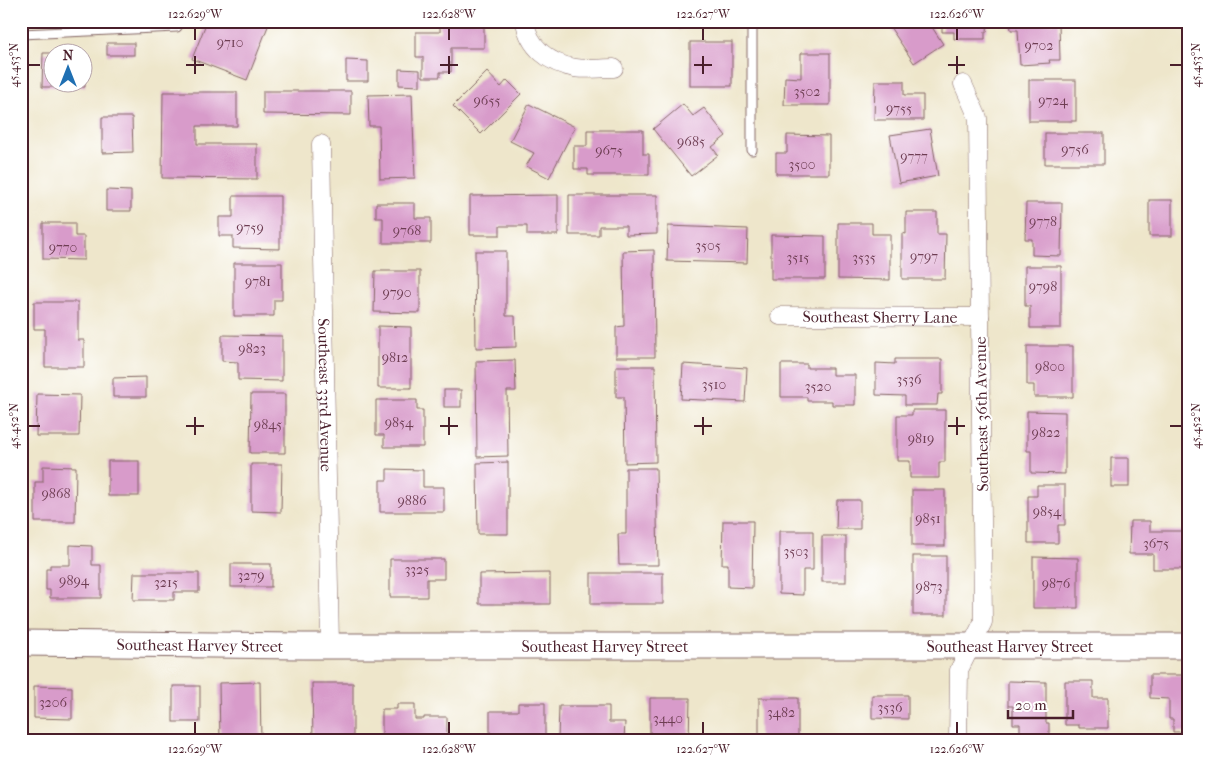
<svg xmlns="http://www.w3.org/2000/svg" width="1210" height="762" font-family="'IM FELL French Canon',serif">
<style>
.building{fill:#d89bca}
.lines{fill:none;stroke-linecap:round;stroke-linejoin:round}
.lane-casing{stroke:#836563;stroke-width:11}
.street-casing{stroke:#836563;stroke-width:19}
.secondary-casing{stroke:#836563;stroke-width:27}
.lane{stroke:#fff;stroke-width:9}
.street{stroke:#fff;stroke-width:18}
.secondary{stroke:#fff;stroke-width:25}
.ticks{fill:none;stroke:#4a1f2b;stroke-width:2}
.labels{text-anchor:middle;stroke-width:4;stroke-linejoin:round;paint-order:stroke}
.number-label{font-size:14px;fill:#6e3e53}
.street-label{font-size:16px;fill:#4a1f2b;stroke:#fff}
.neatline{fill:none;stroke:#4a1f2b;stroke-width:2}
.ticks-label{font-size:12px;text-anchor:middle;fill:#4a1f2b}
</style>
<rect width="100%" height="100%" fill="#fff"/>
<filter id="ink" filterUnits="userSpaceOnUse"><feTurbulence type="fractalNoise" baseFrequency=".02" numOctaves="2"/><feDisplacementMap in="SourceGraphic" scale="10" xChannelSelector="R" yChannelSelector="G"/><feConvolveMatrix kernelMatrix="1 2 1 2 8 2 1 2 1" color-interpolation-filters="sRGB"/></filter>
<filter id="wash" filterUnits="userSpaceOnUse"><feTurbulence type="fractalNoise" baseFrequency=".0096" numOctaves="4" result="noise"/><feDisplacementMap in="SourceGraphic" scale="20" xChannelSelector="R" yChannelSelector="G"/><feGaussianBlur stdDeviation="1.12" result="paint"/><feColorMatrix in="noise" values="0 0 0 0 0 0 0 0 0 0 0 0 0 0 0 0 0 1.4 0 .05"/><feComposite in="paint" operator="in"/></filter>
<g filter="url(#wash)">
<rect width="100%" height="100%" fill="#eee6cb"/>
<g id="blocks">
<g class="building">
<polygon points="207,21 219,21 229,25 230,21 270,21 247,80 192,59"/>
<polygon points="440,21 484,21 484,48 451,48 451,72 440,72 440,77 423,77 423,57 416,57 416,32 440,32"/>
<polygon points="675,21 698,21 679,30"/>
<polygon points="892,21 928,21 943,44 914,63 888,24"/>
<polygon points="942,21 988,21 987,32 985,32 985,39 954,39 954,32 942,32"/>
<polygon points="1010,21 1046,21 1046,23 1059,23 1060,60 1049,60 1050,63 1020,65 1018,30 1011,30"/>
<rect x="690" y="42" width="42" height="44"/>
<rect x="107" y="43" width="27" height="12"/>
<polygon points="43,53 52,53 52,82 82,82 82,53 85,53 85,87 42,87"/>
<polygon points="801,53 830,53 830,105 784,105 785,77 801,78"/>
<polygon points="346,60 368,61 368,81 346,81"/>
<polygon points="399,69 420,70 420,86 399,85"/>
<polygon points="487,72 501,87 507,80 521,94 481,134 453,106"/>
<rect x="1029" y="80" width="47" height="41"/>
<polygon points="875,81 904,81 904,95 923,95 923,120 874,120"/>
<polygon points="263,91 351,91 351,115 263,114"/>
<polygon points="163,92 237,92 237,126 197,126 197,144 257,144 257,179 162,178"/>
<polygon points="412,94 415,178 380,179 379,126 369,126 368,95"/>
<polygon points="529,104 575,127 549,178 526,166 534,153 510,141"/>
<polygon points="683,104 693,116 704,108 726,136 712,147 718,155 691,176 653,129"/>
<polygon points="102,117 132,117 133,152 102,153"/>
<polygon points="930,129 938,176 899,183 890,135"/>
<polygon points="587,130 643,130 643,154 649,154 649,175 588,175 588,169 574,169 574,146 587,146"/>
<rect x="1045" y="133" width="59" height="31"/>
<polygon points="787,135 829,136 829,174 776,174 776,153 787,153"/>
<polygon points="106,190 131,191 131,211 106,211"/>
<polygon points="558,195 558,235 527,235 527,226 500,226 500,235 470,235 470,196"/>
<polygon points="569,195 657,195 657,234 626,235 626,226 599,226 599,235 569,235"/>
<polygon points="233,196 280,196 280,249 233,248 233,236 219,236 219,217 233,217"/>
<rect x="1149" y="200" width="23" height="36"/>
<polygon points="376,203 415,203 415,218 431,218 431,243 383,243 383,218 376,218"/>
<polygon points="1026,203 1062,203 1061,256 1032,255 1032,239 1025,239"/>
<polygon points="906,212 937,212 937,234 946,234 945,279 902,279 902,233 906,234"/>
<polygon points="43,223 75,223 75,236 84,236 84,260 43,259"/>
<polygon points="838,223 872,223 872,234 890,234 890,280 838,279"/>
<polygon points="668,226 748,229 747,263 667,261"/>
<polygon points="771,235 825,236 825,279 771,279"/>
<polygon points="654,250 655,357 616,357 616,327 624,326 623,251"/>
<polygon points="475,251 506,251 506,316 515,316 516,347 476,348"/>
<polygon points="234,263 282,263 282,300 274,300 274,316 234,316"/>
<polygon points="1025,266 1061,266 1061,328 1030,328 1030,306 1025,306"/>
<polygon points="375,271 420,271 420,313 374,312"/>
<polygon points="34,302 78,302 78,340 84,340 84,367 45,367 45,329 34,329"/>
<polygon points="378,326 411,327 411,388 378,388"/>
<polygon points="222,335 282,336 282,381 238,380 238,362 222,361"/>
<polygon points="1027,346 1073,346 1073,397 1034,397 1034,385 1027,385"/>
<polygon points="895,359 942,359 942,394 938,394 937,405 905,405 905,396 876,395 876,363 895,364"/>
<polygon points="515,360 516,391 507,391 508,456 477,457 476,361"/>
<polygon points="683,364 747,368 745,402 681,399"/>
<polygon points="781,364 807,364 807,368 832,368 832,375 855,375 855,405 832,405 832,401 807,401 807,397 781,397"/>
<polygon points="616,366 655,366 656,462 625,463 624,397 616,397"/>
<polygon points="146,377 146,397 113,397 113,378"/>
<rect x="444" y="390" width="17" height="17"/>
<polygon points="37,394 80,395 79,436 36,436"/>
<polygon points="251,394 285,394 285,453 250,453"/>
<polygon points="376,400 417,400 417,410 423,410 423,447 384,447 384,435 376,435"/>
<polygon points="912,410 945,410 945,462 939,462 939,478 910,478 910,461 897,461 897,415 912,415"/>
<polygon points="1027,411 1065,412 1065,474 1031,473 1031,451 1027,451"/>
<rect x="1111" y="458" width="18" height="29"/>
<rect x="108" y="461" width="31" height="35"/>
<polygon points="508,462 508,534 478,534 477,463"/>
<polygon points="251,464 282,464 281,512 251,511"/>
<polygon points="43,466 76,467 75,522 35,522 35,482 43,482"/>
<polygon points="626,468 656,468 658,565 619,565 618,534 626,534"/>
<polygon points="387,469 423,470 423,487 444,487 444,512 380,512 380,480 387,480"/>
<polygon points="1037,485 1065,485 1065,525 1058,525 1058,543 1028,543 1028,496 1037,496"/>
<rect x="912" y="490" width="33" height="56"/>
<polygon points="837,500 860,500 860,529 836,529"/>
<polygon points="723,521 753,521 752,588 728,587 728,564 722,564"/>
<polygon points="1130,521 1150,521 1150,531 1183,531 1183,569 1153,569 1153,554 1129,554"/>
<polygon points="779,531 813,531 813,570 803,570 803,595 779,594"/>
<rect x="822" y="536" width="24" height="46"/>
<polygon points="70,545 92,546 92,565 101,565 101,598 50,598 50,590 46,590 46,569 50,569 50,565 70,565"/>
<rect x="913" y="556" width="33" height="59"/>
<polygon points="1033,557 1078,558 1078,608 1033,608"/>
<polygon points="390,559 444,559 444,579 427,579 427,597 390,597"/>
<rect x="231" y="564" width="40" height="23"/>
<polygon points="134,573 199,573 199,592 174,592 174,600 133,600"/>
<polygon points="550,573 550,604 479,604 479,574"/>
<rect x="591" y="573" width="72" height="31"/>
<polygon points="1150,675 1189,675 1189,732 1173,732 1173,719 1169,719 1169,699 1150,698"/>
<polygon points="1008,681 1046,682 1046,723 1049,723 1049,735 1020,735 1020,724 1013,724 1013,706 1008,706"/>
<polygon points="1065,681 1093,681 1093,698 1108,698 1108,728 1079,728 1079,725 1065,725"/>
<polygon points="260,682 261,741 220,741 219,683"/>
<polygon points="312,683 353,683 353,741 313,741"/>
<polygon points="34,686 72,687 72,719 34,718"/>
<rect x="173" y="686" width="27" height="36"/>
<polygon points="872,695 908,695 908,719 872,718"/>
<polygon points="650,698 690,698 689,741 650,741"/>
<rect x="759" y="698" width="39" height="43"/>
<polygon points="518,703 545,703 545,741 490,741 490,711 518,711"/>
<polygon points="397,704 415,704 415,719 424,719 424,717 447,717 447,741 424,741 424,736 382,736 382,709 397,709"/>
<polygon points="559,706 609,706 609,722 625,722 624,740 558,740"/>
</g>
</g>
</g>
<g filter="url(#ink)">
<use href="#blocks" fill-opacity="0" stroke="#836563" stroke-width="1"/>
<g class="lines">
<g class="lane-casing">
<g id="lane">
<polyline points="752,21 752,150"/>
<polyline points="21,34 177,27"/>
</g>
</g>
<g class="street-casing">
<g id="street">
<path d="M 525,21 C 528,47 550,64 575,68 C 587,70 601,68 614,68"/>
<path id="s1" d="M 321,144 L 330,646"/>
<path id="s2" d="M 780,316 L 980,317"/>
<polyline points="958,741 959,670 983,622 978,118 963,84"/>
</g>
</g>
<g class="secondary-casing">
<g id="secondary">
<path id="s3" d="M 21,643 L 303,646 L 1189,646"/>
</g>
</g>
<use href="#lane" class="lane"/>
<use href="#street" class="street"/>
<use href="#secondary" class="secondary"/>
</g>
</g>
<path class="ticks" d="M 195,28 L 195,40M 449,28 L 449,40M 703,28 L 703,40M 957,28 L 957,40M 195,56 L 195,74M 449,56 L 449,74M 703,56 L 703,74M 957,56 L 957,74M 28,65 L 40,65M 186,65 L 204,65M 440,65 L 458,65M 694,65 L 712,65M 948,65 L 965,65M 1170,65 L 1182,65M 195,417 L 195,435M 449,417 L 449,435M 703,417 L 703,435M 957,417 L 957,435M 28,426 L 40,426M 186,426 L 204,426M 440,426 L 458,426M 694,426 L 712,426M 948,426 L 965,426M 1170,426 L 1182,426M 195,722 L 195,734M 449,722 L 449,734M 703,722 L 703,734M 957,722 L 957,734"/>
<g class="labels">
<g class="number-label">
<text x="230" y="47">9710</text>
<text x="1039" y="50">9702</text>
<text x="807" y="96">3502</text>
<text x="487" y="105">9655</text>
<text x="1053" y="105">9724</text>
<text x="899" y="113">9755</text>
<text x="691" y="146">9685</text>
<text x="1075" y="154">9756</text>
<text x="609" y="155">9675</text>
<text x="914" y="161">9777</text>
<text x="802" y="169">3500</text>
<text x="1043" y="226">9778</text>
<text x="250" y="232">9759</text>
<text x="407" y="235">9768</text>
<text x="708" y="250">3505</text>
<text x="63" y="252">9770</text>
<text x="924" y="261">9797</text>
<text x="798" y="262">3515</text>
<text x="864" y="262">3535</text>
<text x="258" y="286">9781</text>
<text x="1043" y="291">9798</text>
<text x="397" y="297">9790</text>
<text x="252" y="353">9823</text>
<text x="395" y="362">9812</text>
<text x="1050" y="371">9800</text>
<text x="909" y="384">3536</text>
<text x="714" y="389">3510</text>
<text x="818" y="391">3520</text>
<text x="399" y="427">9854</text>
<text x="268" y="429">9845</text>
<text x="1046" y="437">9822</text>
<text x="921" y="443">9819</text>
<text x="56" y="498">9868</text>
<text x="412" y="505">9886</text>
<text x="1047" y="516">9854</text>
<text x="928" y="523">9851</text>
<text x="1156" y="548">3675</text>
<text x="796" y="556">3503</text>
<text x="417" y="574">3325</text>
<text x="251" y="580">3279</text>
<text x="74" y="585">9894</text>
<text x="166" y="587">3215</text>
<text x="1056" y="588">9876</text>
<text x="929" y="591">9873</text>
<text x="53" y="707">3206</text>
<text x="890" y="712">3536</text>
<text x="781" y="717">3482</text>
<text x="668" y="723">3440</text>
</g>
<g class="street-label">
<text dy="6" stroke="none"><textPath href="#s2" startOffset="100">Southeast Sherry Lane</textPath></text>
<text dy="6" stroke="none"><textPath href="#s1" startOffset="251">Southeast 33rd Avenue</textPath></text>
<text transform="translate(981 414) rotate(-91)" y="6">Southeast 36th Avenue</text>
<text dy="6" stroke="none"><textPath href="#s3" startOffset="179">Southeast Harvey Street</textPath></text>
<text dy="6" stroke="none"><textPath href="#s3" startOffset="584">Southeast Harvey Street</textPath></text>
<text dy="6" stroke="none"><textPath href="#s3" startOffset="989">Southeast Harvey Street</textPath></text>
</g>
</g>
<rect width="1210" height="762" fill="none" stroke="#fff" stroke-width="55"/>
<g transform="translate(68 68)"><circle r="24" fill="#ffffff" stroke="#b7a5aa"/>
<path d="M0-4L9 19L0 12L-9 19Z" fill="#1f6fb2"/>
<text y="-8" font-size="14" font-weight="bold" text-anchor="middle" fill="#4a1f2b">N</text>
</g>
<path d="M1008 710v8h65v-8" fill="none" stroke="#4a1f2b" stroke-width="2.5"/>
<text x="1015" y="710" font-size="15" fill="#4a1f2b" stroke="#ffffff" stroke-width="4" paint-order="stroke">20 m</text>
<rect x="28" y="28" width="1154" height="706" class="neatline"/>
<g class="ticks-label">
<text x="195" y="18">122.629°W</text>
<text x="449" y="18">122.628°W</text>
<text x="703" y="18">122.627°W</text>
<text x="957" y="18">122.626°W</text>
<text transform="translate(14 65) rotate(-90)" y="4">45.453°N</text>
<text transform="translate(1196 65) rotate(-90)" y="4">45.453°N</text>
<text transform="translate(14 426) rotate(-90)" y="4">45.452°N</text>
<text transform="translate(1196 426) rotate(-90)" y="4">45.452°N</text>
<text x="195" y="753">122.629°W</text>
<text x="449" y="753">122.628°W</text>
<text x="703" y="753">122.627°W</text>
<text x="957" y="753">122.626°W</text>
</g>
</svg>
